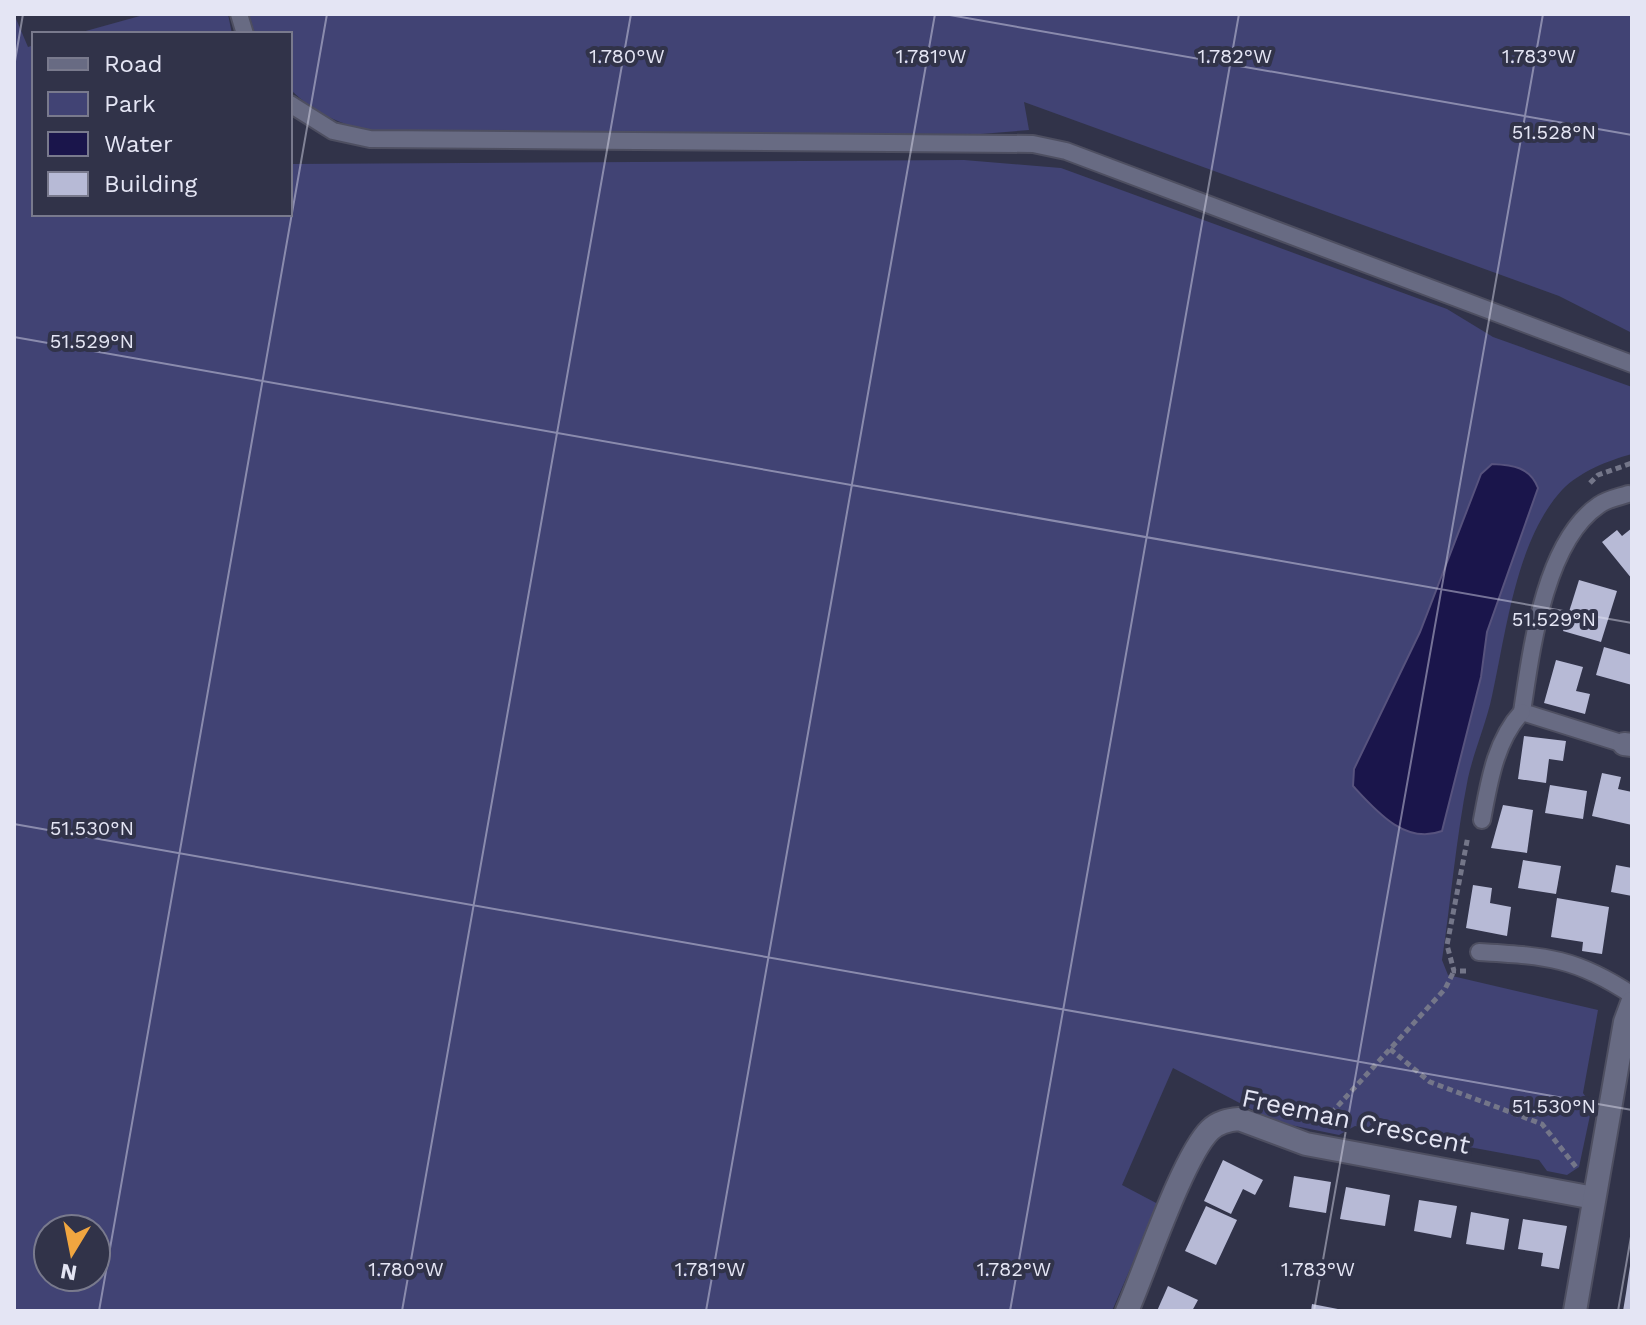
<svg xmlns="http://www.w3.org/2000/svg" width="1646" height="1325" font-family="'Work Sans',sans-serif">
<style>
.green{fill:#414374;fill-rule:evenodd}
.water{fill:#1a154b;stroke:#57537e;stroke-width:2}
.building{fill:#b7bad6}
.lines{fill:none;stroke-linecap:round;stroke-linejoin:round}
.service-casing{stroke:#4e4f61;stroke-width:20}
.minor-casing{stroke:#4e4f61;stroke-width:26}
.path{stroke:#747689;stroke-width:5;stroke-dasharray:6 4;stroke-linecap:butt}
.service{stroke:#686b83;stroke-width:16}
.minor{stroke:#686b83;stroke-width:22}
.ticks{fill:none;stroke:#e4e5f4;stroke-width:2;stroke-opacity:0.45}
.labels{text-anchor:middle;stroke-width:8;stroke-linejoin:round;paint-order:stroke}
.street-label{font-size:26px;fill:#e4e5f4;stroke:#313349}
.ticks-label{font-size:20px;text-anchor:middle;fill:#e4e5f4;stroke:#313349;stroke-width:8;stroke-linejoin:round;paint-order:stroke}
</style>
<rect width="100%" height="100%" fill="#313349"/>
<g class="green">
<path d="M 14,14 L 28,47 L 34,45 L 34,214 L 290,214 L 290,164 L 964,160 L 1061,168 L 1447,309 L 1493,337 L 1632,387 L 1632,454 C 1609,460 1579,472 1562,490 C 1516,540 1506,633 1492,696 C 1486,724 1474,751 1468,778 C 1456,838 1451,900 1442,960 L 1448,975 L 1598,1010 L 1583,1093 L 1592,1106 L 1579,1167 L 1567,1175 L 1547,1171 L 1539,1160 L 1355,1126 L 1339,1135 L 1276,1122 L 1173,1068 L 1122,1185 L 1158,1204 L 1112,1311 L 14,1311 ZM 48,1229 L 96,1229 L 96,1277 L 48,1277 Z"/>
<polygon points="147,14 228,14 232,34 75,34"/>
<path d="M 249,14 L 1632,14 L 1632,333 L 1559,296 L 1024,102 L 1029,130 L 981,134 L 374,132 C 340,124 315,114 290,89 L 290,34 L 255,34 Z"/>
</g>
<path class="water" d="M 1492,464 C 1513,465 1530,467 1538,488 L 1487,632 L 1481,677 L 1442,831 C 1405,845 1376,811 1353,786 L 1354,769 L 1420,632 L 1481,474 Z"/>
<g class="building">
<polygon points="1632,528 1632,579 1602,542 1617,530 1622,536"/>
<polygon points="1579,580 1617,591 1601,642 1563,631"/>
<polygon points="1604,647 1632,655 1632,685 1596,675"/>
<polygon points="1556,660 1583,667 1576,691 1590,694 1585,714 1544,703"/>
<polygon points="1524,736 1566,741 1563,761 1549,759 1546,783 1518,779"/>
<polygon points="1602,773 1621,777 1618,789 1632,792 1632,825 1592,816"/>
<polygon points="1550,785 1587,791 1583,819 1545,813"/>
<polygon points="1503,805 1533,810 1527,853 1491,848"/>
<polygon points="1523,860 1561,866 1556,894 1518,888"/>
<polygon points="1616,865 1632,868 1632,896 1611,892"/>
<polygon points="1473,885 1492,888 1490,903 1511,907 1507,936 1466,928"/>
<polygon points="1557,898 1609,907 1602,954 1582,951 1583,942 1551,937"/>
<polygon points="1223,1160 1263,1180 1255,1195 1243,1189 1231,1214 1204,1201"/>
<polygon points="1294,1176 1331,1182 1326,1213 1289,1207"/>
<polygon points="1346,1187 1390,1195 1385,1226 1340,1219"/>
<polygon points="1419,1200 1457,1206 1451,1238 1414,1231"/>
<polygon points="1206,1206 1237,1220 1216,1265 1185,1251"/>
<polygon points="1471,1212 1509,1219 1504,1250 1466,1244"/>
<polygon points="1523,1219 1567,1226 1559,1269 1541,1266 1543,1253 1518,1249"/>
<polygon points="1630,1266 1632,1311 1623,1311 1626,1293"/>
<polygon points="1168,1286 1198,1300 1192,1311 1157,1311"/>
<polygon points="1312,1304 1343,1310 1342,1311 1311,1311"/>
</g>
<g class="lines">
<g class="service-casing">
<g id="service">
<polyline points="239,14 245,34"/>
<polyline points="290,104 333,131 370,139 1033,144 1066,151 1632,364"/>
<path d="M 1624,744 L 1522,712 C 1531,652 1544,542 1599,505 C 1607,499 1619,497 1628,494"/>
<path d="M 1482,820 C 1489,783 1495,741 1522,712"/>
<path d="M 1479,952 C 1545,956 1575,957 1632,995"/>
</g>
</g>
<g class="minor-casing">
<g id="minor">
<polyline points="1624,744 1632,745"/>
<path d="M 1127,1311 C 1145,1270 1183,1156 1210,1130 C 1218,1122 1228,1120 1239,1119 L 1306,1144 L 1594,1198"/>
<polyline points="1575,1311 1625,1022 1632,1003"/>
</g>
</g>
<g class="path">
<polyline points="1590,483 1598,475 1632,463"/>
<polyline points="1466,971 1454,971 1447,945 1468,836"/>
<polyline points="1390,1049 1430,1082 1542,1124 1576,1167"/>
<polyline points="1330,1124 1335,1109 1445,989 1454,971"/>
</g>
<use href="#service" class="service"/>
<use href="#minor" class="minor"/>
</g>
<path class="ticks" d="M 944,14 L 1632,135M 14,67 L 23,14M 14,337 L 1632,623M 14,824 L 1632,1110M 99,1311 L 327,14M 402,1311 L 631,14M 706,1311 L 935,14M 1010,1311 L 1239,14M 1314,1311 L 1543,14M 1618,1311 L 1632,1231"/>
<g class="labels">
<g class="street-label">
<text transform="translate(1356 1121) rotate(12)" y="9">Freeman Crescent</text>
</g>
</g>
<g class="ticks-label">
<text x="627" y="63">1.780°W</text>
<text x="931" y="63">1.781°W</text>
<text x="1235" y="63">1.782°W</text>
<text x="1539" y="63">1.783°W</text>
<text x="1554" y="139">51.528°N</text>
<text x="92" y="348">51.529°N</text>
<text x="1554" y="626">51.529°N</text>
<text x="92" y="835">51.530°N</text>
<text x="1554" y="1113">51.530°N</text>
<text x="406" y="1276">1.780°W</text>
<text x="710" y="1276">1.781°W</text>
<text x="1014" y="1276">1.782°W</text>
<text x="1318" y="1276">1.783°W</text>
</g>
<rect width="1646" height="1325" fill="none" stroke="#e4e5f4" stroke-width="32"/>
<rect x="32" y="32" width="260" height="184" fill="#313349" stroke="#797a8d" stroke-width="2"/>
<rect x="48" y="58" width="40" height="12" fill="#686b83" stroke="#797a8d" stroke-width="2"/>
<text x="104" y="72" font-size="24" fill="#e4e5f4">Road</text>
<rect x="48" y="92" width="40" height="24" fill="#414374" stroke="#797a8d" stroke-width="2"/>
<text x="104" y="112" font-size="24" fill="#e4e5f4">Park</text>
<rect x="48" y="132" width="40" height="24" fill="#1a154b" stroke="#797a8d" stroke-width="2"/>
<text x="104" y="152" font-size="24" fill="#e4e5f4">Water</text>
<rect x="48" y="172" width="40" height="24" fill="#b7bad6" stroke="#797a8d" stroke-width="2"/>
<text x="104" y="192" font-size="24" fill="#e4e5f4">Building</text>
<g transform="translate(72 1253) rotate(190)"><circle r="38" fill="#313349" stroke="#797a8d" stroke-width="2"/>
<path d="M0-6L14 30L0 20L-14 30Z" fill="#f1a640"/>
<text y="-12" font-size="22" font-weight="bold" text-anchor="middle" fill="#e4e5f4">N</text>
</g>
</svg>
